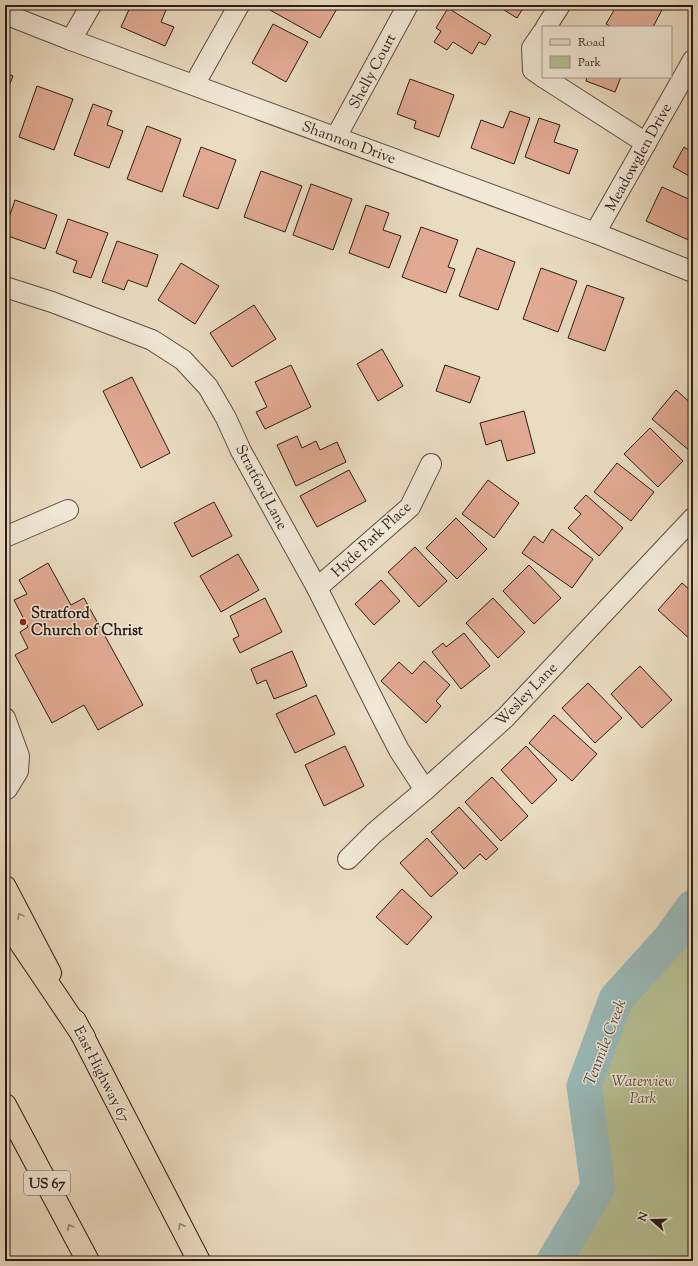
<svg xmlns="http://www.w3.org/2000/svg" width="698" height="1266" font-family="'Sorts Mill Goudy',serif">
<style>
.green{fill:#b6c094;stroke:#706e56}
.lines{fill:none;stroke-linecap:round;stroke-linejoin:round}
.river{stroke:#9ababa;stroke-width:35}
.building{fill:#e2aa93;stroke:#2b1c17}
.minor-casing{stroke:#5b4c42;stroke-width:22}
.major-casing{stroke:#2b1c17;stroke-width:24}
.highway-casing{stroke:#2b1c17;stroke-width:24}
.minor{stroke:#f1e8d7;stroke-width:20}
.major{stroke:#eadcc1;stroke-width:22}
.highway{stroke:#eadcc1;stroke-width:22}
.oneway{stroke:#948674}
.poi-dot{fill:#8f2418;stroke:#f1e8d7;stroke-width:1.5}
.labels{text-anchor:middle;stroke-width:3;stroke-linejoin:round;paint-order:stroke}
.shield{fill:#f1e8d7;stroke:#665951;stroke-width:1}
.shield-label{font-size:14px;font-weight:bold;fill:#2b1c17}
.street-label{font-size:15px;fill:#2b1c17;stroke:#f1e8d7}
.poi-label{font-size:15px;font-weight:bold;fill:#2b1c17;stroke:#f1e8d7;text-anchor:start}
.park-label{font-size:15px;font-style:italic;fill:#554d3c;stroke:#f1e8d7}
.water-label{font-size:16px;font-style:italic;fill:#4c4b48;stroke:#f1e8d7}
</style>
<rect width="100%" height="100%" fill="#eadcc1"/>
<filter id="stains"><feTurbulence type="fractalNoise" baseFrequency=".005" numOctaves="4"/><feColorMatrix values="0 0 0 0 .2 0 0 0 0 .09 0 0 0 0 .02 0 0 0 .5 -.17"/></filter>
<radialGradient id="worn" r=".72"><stop offset=".6" stop-color="#630" stop-opacity="0"/><stop offset="1" stop-color="#630" stop-opacity=".3"/></radialGradient>
<polygon class="green" points="693,927 693,1261 559,1261 604,1189 592,1084 620,1004"/>
<g class="lines">
<polyline class="river" points="554,1261 598,1187 584,1086 616,999 671,938 693,907"/>
</g>
<g class="building">
<polygon points="131,5 168,5 161,22 174,27 165,46 121,27"/>
<polygon points="273,5 334,5 338,7 320,38 270,10"/>
<polygon points="496,5 525,5 517,18"/>
<polygon points="617,5 662,5 664,6 653,27 611,27 606,24"/>
<polygon points="448,8 491,35 485,45 479,42 472,54 453,42 447,50 434,42 441,31 436,28"/>
<polygon points="273,24 308,42 286,82 252,63"/>
<polygon points="5,73 13,76 5,96"/>
<polygon points="587,77 621,77 615,92 586,81"/>
<polygon points="410,79 454,95 439,137 414,128 416,121 397,114"/>
<polygon points="37,86 73,99 54,150 19,137"/>
<polygon points="93,104 112,111 107,125 123,131 109,168 74,155"/>
<polygon points="510,111 530,118 514,164 471,148 481,120 503,128"/>
<polygon points="539,118 560,125 554,142 578,150 569,174 525,157"/>
<polygon points="147,126 181,139 162,192 127,179"/>
<polygon points="201,147 236,160 218,209 183,196"/>
<polygon points="684,147 693,153 693,178 673,167"/>
<polygon points="261,171 302,186 285,232 244,217"/>
<polygon points="311,184 352,199 333,250 293,235"/>
<polygon points="662,187 693,201 693,242 646,221"/>
<polygon points="15,200 57,215 45,249 5,235 5,229"/>
<polygon points="366,205 389,213 383,230 401,236 389,268 349,253"/>
<polygon points="68,219 108,233 91,278 73,272 77,261 56,253"/>
<polygon points="421,227 458,240 448,267 455,269 446,293 402,277"/>
<polygon points="117,241 158,255 147,287 128,280 124,290 102,282"/>
<polygon points="477,248 515,262 498,310 459,296"/>
<polygon points="181,263 219,286 195,324 158,300"/>
<polygon points="541,268 577,281 558,332 523,319"/>
<polygon points="587,285 624,298 605,351 568,338"/>
<polygon points="254,305 276,339 232,367 210,333"/>
<polygon points="382,349 403,386 378,401 357,364"/>
<polygon points="291,365 311,407 265,429 256,412 267,407 255,382"/>
<polygon points="445,365 480,377 470,403 436,391"/>
<polygon points="132,377 170,453 141,468 103,391"/>
<polygon points="676,390 693,405 693,450 691,452 652,419"/>
<polygon points="524,411 535,453 507,461 501,440 486,445 480,423"/>
<polygon points="650,428 683,461 658,487 624,454"/>
<polygon points="297,436 302,448 316,441 320,450 337,442 346,462 296,486 277,445"/>
<polygon points="617,463 654,492 631,521 594,492"/>
<polygon points="349,470 366,501 317,527 300,496"/>
<polygon points="488,480 519,503 494,538 462,514"/>
<polygon points="586,495 623,528 599,556 568,528 581,514 574,508"/>
<polygon points="214,502 232,536 192,557 174,523"/>
<polygon points="456,518 487,549 457,579 426,548"/>
<polygon points="552,529 593,559 572,588 522,553 534,536 543,543"/>
<polygon points="415,547 447,581 419,607 388,572"/>
<polygon points="238,554 259,590 221,612 200,576"/>
<polygon points="48,563 71,605 84,598 143,705 98,730 84,705 52,723 15,655 28,648 20,632 28,627 14,600 27,594 19,580"/>
<polygon points="529,565 561,598 534,624 503,591"/>
<polygon points="381,580 400,601 374,625 355,604"/>
<polygon points="682,583 693,593 693,642 658,610"/>
<polygon points="265,598 282,632 240,653 233,639 239,636 230,616"/>
<polygon points="493,598 525,632 498,658 466,623"/>
<polygon points="464,633 490,666 461,689 432,652 443,643 446,647"/>
<polygon points="292,651 307,686 274,699 266,680 257,684 251,669"/>
<polygon points="424,661 450,685 436,701 441,706 426,723 381,681 399,662 412,674"/>
<polygon points="640,666 672,700 642,728 611,694"/>
<polygon points="588,683 622,718 595,743 562,708"/>
<polygon points="316,695 335,734 295,753 276,714"/>
<polygon points="554,715 597,754 572,781 529,743"/>
<polygon points="345,746 364,786 324,806 305,765"/>
<polygon points="526,746 557,780 532,804 501,770"/>
<polygon points="492,777 528,816 501,841 465,802"/>
<polygon points="459,807 498,849 486,860 480,854 464,869 431,832"/>
<polygon points="427,838 458,873 431,897 400,863"/>
<polygon points="402,889 432,917 407,945 376,917"/>
</g>
<g class="lines">
<g class="minor-casing">
<g id="minor">
<polyline points="5,14 71,40 595,233 693,272"/>
<polyline points="546,27 560,5"/>
<polyline points="543,32 532,48 533,70 543,77"/>
<polyline points="71,40 91,5"/>
<polyline points="543,77 646,143"/>
<polyline points="195,85 199,76 239,5"/>
<polyline points="336,137 408,5"/>
<polyline points="595,233 693,60"/>
<polyline points="5,287 52,302 152,340 183,360 208,387 226,418 241,451 317,588 383,719 399,750 425,790"/>
<polyline points="5,537 68,510"/>
<polyline points="317,588 410,507 431,464"/>
<polyline points="5,718 19,756 18,771 7,789 5,790"/>
<polyline points="348,859 374,833 425,790 505,718 693,518"/>
</g>
</g>
<g class="major-casing">
<g id="major">
<polyline points="5,887 50,973"/>
<polyline points="75,1021 199,1261"/>
</g>
</g>
<g class="highway-casing">
<g id="highway">
<polyline points="5,920 84,1037"/>
<polyline points="5,1105 88,1261"/>
</g>
</g>
<use href="#minor" class="minor"/>
<use href="#major" class="major"/>
<use href="#highway" class="highway"/>
</g>
<defs><path id="oneway-chevron" d="M-2-3.5L2.5 0L-2 3.5" fill="none" stroke-width="1.6" stroke-linecap="round" stroke-linejoin="round"/></defs>
<g class="oneway">
<use href="#oneway-chevron" transform="translate(20 916) rotate(-118)"/>
<use href="#oneway-chevron" transform="translate(181 1226) rotate(-117)"/>
<use href="#oneway-chevron" transform="translate(70 1227) rotate(-118)"/>
</g>
<circle class="poi-dot" cx="23" cy="622" r="4"/>
<g class="labels">
<rect class="shield" x="24" y="1171" width="46" height="24" rx="3"/>
<g class="shield-label">
<text x="47" y="1188">US 67</text>
</g>
<g class="street-label">
<text transform="translate(372 71) rotate(-62)" y="5">Shelly Court</text>
<text transform="translate(349 142) rotate(20)" y="5">Shannon Drive</text>
<text transform="translate(638 157) rotate(-61)" y="5">Meadowglen Drive</text>
<text transform="translate(262 487) rotate(62)" y="5">Stratford Lane</text>
<text transform="translate(371 539) rotate(-43)" y="5">Hyde Park Place</text>
<text transform="translate(526 694) rotate(-46)" y="5">Wesley Lane</text>
<text transform="translate(102 1074) rotate(63)" y="5">East Highway 67</text>
</g>
<g class="poi-label">
<text x="31" y="618">Stratford<tspan x="31" dy="17">Church of Christ</tspan></text>
</g>
<g class="park-label">
<text x="643" y="1086">Waterview<tspan x="643" dy="17">Park</tspan></text>
</g>
<g class="water-label">
<text transform="translate(604 1042) rotate(-69)" y="6">Tenmile Creek</text>
</g>
</g>
<rect width="698" height="1266" fill="none" stroke="#eadcc1" stroke-width="20"/>
<rect x="6" y="6" width="686" height="1254" fill="none" stroke="#2b1c17" stroke-width="2"/>
<rect x="10" y="10" width="678" height="1246" fill="none" stroke="#2b1c17"/>
<rect x="542" y="26" width="130" height="52" fill="#f1e8d7" stroke="#a2968a"/>
<rect x="550" y="39" width="20" height="6" fill="#eadcc1" stroke="#a2968a"/>
<text x="578" y="46" font-size="12" fill="#2b1c17">Road</text>
<rect x="550" y="56" width="20" height="12" fill="#b6c094" stroke="#a2968a"/>
<text x="578" y="66" font-size="12" fill="#2b1c17">Park</text>
<g transform="translate(652 1220) rotate(290)" stroke="#f1e8d7" stroke-width="3" paint-order="stroke">
<path d="M0-3L7 15L0 10L-7 15Z" fill="#2b1c17"/>
<text y="-6" font-size="11" font-weight="bold" text-anchor="middle" fill="#2b1c17">N</text>
</g>
<rect width="100%" height="100%" filter="url(#stains)"/>
<rect width="100%" height="100%" fill="url(#worn)"/>
</svg>
